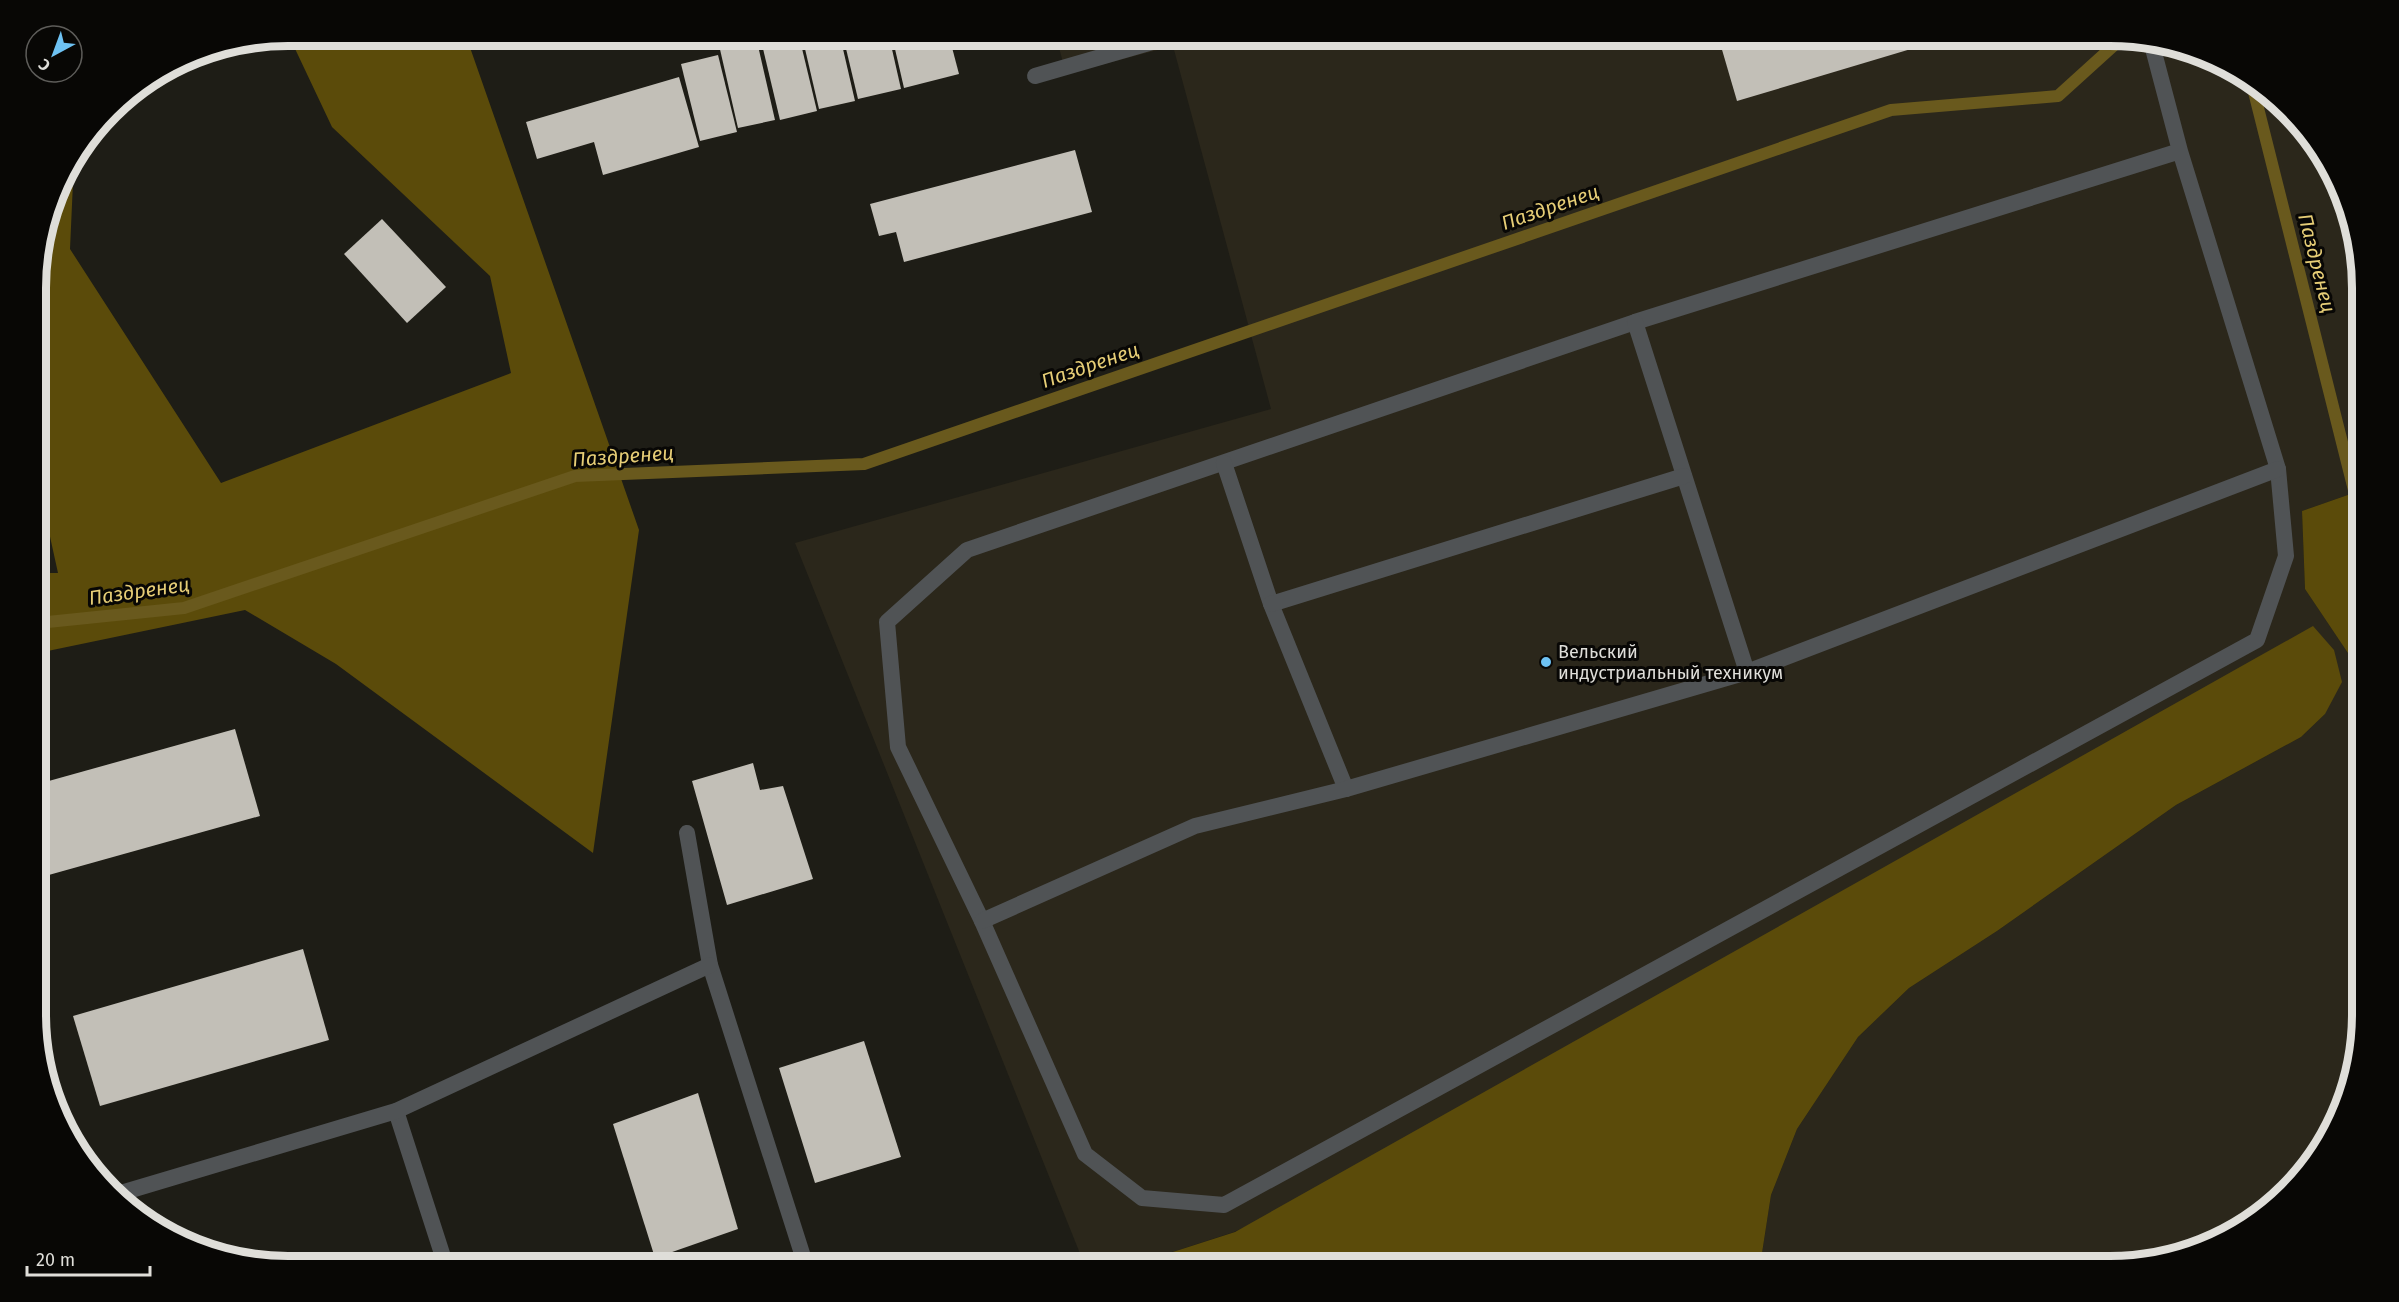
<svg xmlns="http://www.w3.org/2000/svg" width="2399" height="1302" font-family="'Fira Sans',sans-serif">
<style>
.built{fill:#2b271b}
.forest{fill:#5b4b0a}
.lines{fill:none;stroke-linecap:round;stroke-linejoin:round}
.stream{stroke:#69591d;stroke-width:12}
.building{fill:#c2bfb7}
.service{stroke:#505355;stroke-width:16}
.poi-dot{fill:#6ec2f3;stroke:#080705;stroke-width:2}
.labels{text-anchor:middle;stroke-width:6;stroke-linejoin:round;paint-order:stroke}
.poi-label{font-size:18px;fill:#dfded9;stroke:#080705;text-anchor:start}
.water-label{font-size:20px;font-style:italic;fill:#e6cd76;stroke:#080705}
.rim{fill:none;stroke:#dfded9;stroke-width:8}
</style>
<rect width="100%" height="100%" fill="#1e1d16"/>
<polygon class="built" points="1056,36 2111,36 2176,45 2237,70 2321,148 2350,208 2362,271 2362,490 2302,511 2305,589 2362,674 2362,1030 2329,1140 2289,1192 2237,1232 2127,1265 1760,1266 1771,1195 1797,1129 1858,1037 1909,988 1997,931 2176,805 2301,737 2325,714 1234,1232 1151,1259 1141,1266 1085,1266 795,543 1271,409 1173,46 1066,74"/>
<g class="forest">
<polygon points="289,36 466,36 639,530 593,853 336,664 245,610 38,653 38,573 58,573 38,482 38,256 62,176 74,160 70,249 221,483 511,373 490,276 332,127"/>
<polygon points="234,47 118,103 192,55"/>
<polygon points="2362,490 2362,674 2305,589 2302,511"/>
<polygon points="2313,626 2334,650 2342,682 2325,714 2301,737 2176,805 1997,931 1909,988 1858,1037 1797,1129 1771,1195 1760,1266 1141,1266 1151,1259 1235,1232"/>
</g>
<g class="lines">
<g class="stream">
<polyline points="2252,84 2362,522"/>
<polyline points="38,623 184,608 575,476 864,464 1891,110 2058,96 2122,38"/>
</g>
</g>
<g class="building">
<polygon points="760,36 799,36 817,111 780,120"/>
<polygon points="802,36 840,36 855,101 819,109"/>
<polygon points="843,36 889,36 901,89 858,99"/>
<polygon points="892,36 949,36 959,74 904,88"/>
<polygon points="1718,36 1951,36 1951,37 1737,101"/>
<polygon points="756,37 775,120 738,128 719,45"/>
<polygon points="718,55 737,132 700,141 681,64"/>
<polygon points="679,77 699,147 603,175 594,142 537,159 526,122"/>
<polygon points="1075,150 1092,212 904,262 896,232 879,236 870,204"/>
<polygon points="382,219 446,287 407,323 344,254"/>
<polygon points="235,729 260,816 38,878 38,784"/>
<polygon points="753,763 760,790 783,786 813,879 727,905 692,781"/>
<polygon points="303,949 329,1040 100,1106 73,1016"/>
<polygon points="864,1041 901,1157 815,1183 779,1068"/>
<polygon points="698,1093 738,1229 655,1258 613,1124"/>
</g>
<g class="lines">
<g class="service">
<polyline points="2151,41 2180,151 2278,469 2286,556 2257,640 1224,1205 1142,1198 1085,1154 982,921 898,747 887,622 967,550 1635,322 2180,151"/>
<polyline points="1035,76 1173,36"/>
<polyline points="1635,322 1747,672 2278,469"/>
<polyline points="1224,463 1271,604 1346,789"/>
<polyline points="1271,604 1684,476"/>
<polyline points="687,833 710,965 806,1266"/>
<polyline points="982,921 1195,826 1346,789 1747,672"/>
<polyline points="396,1111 446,1266"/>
<polyline points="121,1193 396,1111 710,965"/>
</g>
</g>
<circle class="poi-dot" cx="1546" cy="662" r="6"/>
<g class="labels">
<g class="poi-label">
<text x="1558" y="658">Вельский<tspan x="1558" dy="21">индустриальный техникум</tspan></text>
</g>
<g class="water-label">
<text transform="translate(1550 207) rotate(-19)" y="7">Паздренец</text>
<text transform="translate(2317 263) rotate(76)" y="7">Паздренец</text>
<text transform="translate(1090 365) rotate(-19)" y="7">Паздренец</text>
<text transform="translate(623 456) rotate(-4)" y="7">Паздренец</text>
<text transform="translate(139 591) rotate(-8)" y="7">Паздренец</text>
</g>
</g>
<path d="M0 0H2399V1302H0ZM288 46H2110A242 242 0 0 1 2352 288V1014A242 242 0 0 1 2110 1256H288A242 242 0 0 1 46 1014V288A242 242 0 0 1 288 46Z" fill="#080705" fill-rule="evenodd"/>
<path class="rim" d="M288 46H2110A242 242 0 0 1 2352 288V1014A242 242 0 0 1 2110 1256H288A242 242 0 0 1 46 1014V288A242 242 0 0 1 288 46Z"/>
<g transform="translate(54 54) rotate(221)"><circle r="28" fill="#080705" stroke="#5e5d5a" stroke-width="1.5"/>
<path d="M0-4.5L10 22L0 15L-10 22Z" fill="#6ec2f3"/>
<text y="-9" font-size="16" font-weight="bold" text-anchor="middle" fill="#dfded9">С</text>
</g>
<path d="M27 1266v9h123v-9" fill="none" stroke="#dfded9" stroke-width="3"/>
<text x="36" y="1266" font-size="18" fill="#dfded9" stroke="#080705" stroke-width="4.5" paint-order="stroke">20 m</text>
</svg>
